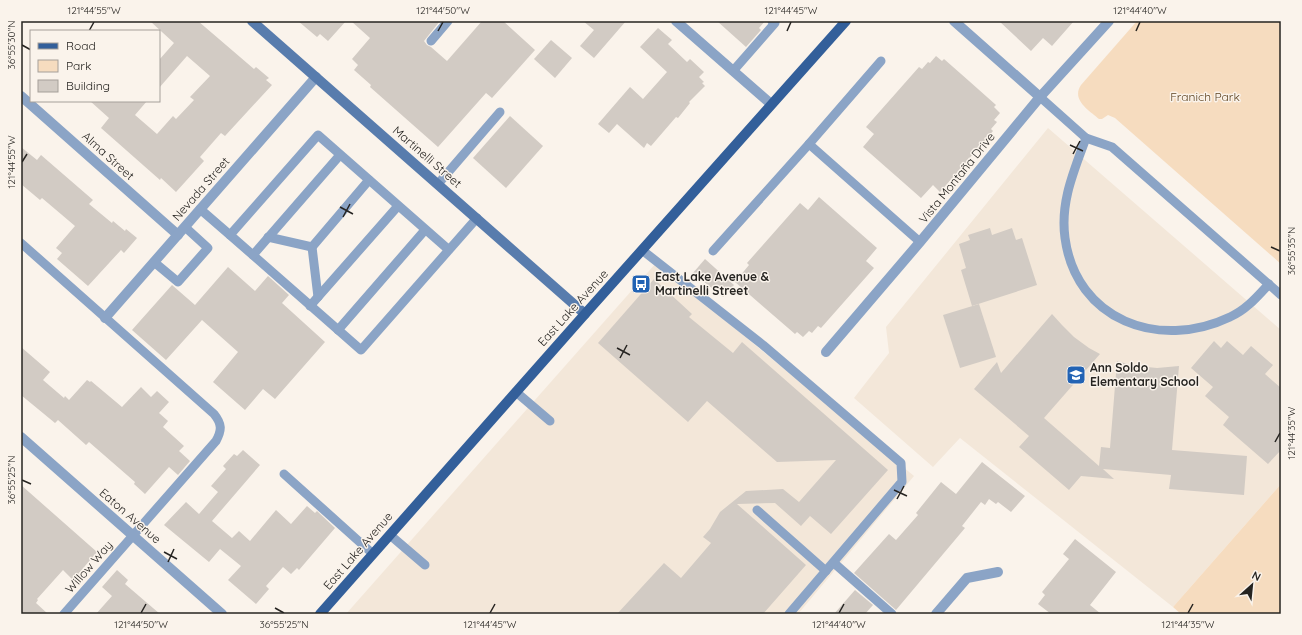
<svg xmlns="http://www.w3.org/2000/svg" width="1302" height="635" font-family="Quicksand,sans-serif">
<style>
.built{fill:#f3e7d9}
.green{fill:#f6dcbf}
.building{fill:#d2cbc4}
.lines{fill:none;stroke-linecap:round;stroke-linejoin:round}
.lane{stroke:#8ba4c6;stroke-width:9}
.street{stroke:#8ba4c6;stroke-width:10}
.secondary{stroke:#587cad;stroke-width:10}
.primary{stroke:#335f9a;stroke-width:10}
.ticks{fill:none;stroke:#262421;stroke-width:1.5}
.labels{text-anchor:middle;stroke-width:3;stroke-linejoin:round;paint-order:stroke}
.park-label{font-size:12px;fill:#5e4320;stroke:#faf3eb}
.street-label{font-size:12px;fill:#262421;stroke:#faf3eb}
.poi-label{font-size:12px;font-weight:bold;fill:#262421;stroke:#faf3eb;text-anchor:start}
.neatline{fill:none;stroke:#262421;stroke-width:1.5}
.ticks-label{font-size:10px;text-anchor:middle;fill:#262421}
</style>
<rect width="100%" height="100%" fill="#faf3eb"/>
<g class="built">
<polygon points="1048,128 1281,330 1281,484 1173,607 960,438 933,467 854,398 889,353 886,327"/>
<polygon points="656,263 914,476 798,614 346,614"/>
</g>
<g class="green">
<path d="M 1137,21 L 1281,21 L 1281,264 L 1115,118 L 1108,115 L 1102,119 L 1099,119 C 1089,110 1071,100 1081,85 Z"/>
<polygon points="1281,484 1281,614 1181,614 1173,607"/>
</g>
<g class="building">
<polygon points="150,21 198,21 254,69 256,67 269,78 266,80 272,85 225,136 221,133 200,157 204,161 176,192 161,178 160,180 101,128 109,118 90,101 147,101 135,115 157,134 173,116 176,119 194,100 190,97 210,76 187,56 159,88 159,60 174,43"/>
<polygon points="298,21 346,21 328,41 320,34 317,37"/>
<polygon points="351,21 440,21 424,41 427,45 431,47 447,61 482,21 503,21 535,50 492,98 486,93 438,147 370,87 371,85 354,70 358,65 352,59 370,38"/>
<polygon points="583,21 626,21 594,58 580,46 594,30"/>
<polygon points="717,21 765,21 759,28 761,30 746,47"/>
<polygon points="999,21 1074,21 1052,46 1043,38 1031,51"/>
<polygon points="658,28 672,40 668,44 687,62 690,59 704,72 699,77 704,82 702,83 705,86 689,102 690,103 678,118 676,117 651,146 647,143 644,148 617,124 609,133 598,124 630,87 643,99 667,72 640,47"/>
<polygon points="551,40 572,58 555,78 534,59"/>
<polygon points="936,56 942,61 944,59 969,81 996,105 994,107 1000,113 994,120 997,122 991,129 993,131 940,192 933,185 921,198 863,147 874,134 866,127 919,67 922,69 928,62 930,63"/>
<polygon points="510,116 543,146 506,188 473,158"/>
<polygon points="21,147 37,160 41,155 93,200 89,204 112,223 113,221 125,231 126,229 137,238 124,253 121,250 88,286 57,259 62,253 56,248 75,226 42,198 40,200 21,184"/>
<polygon points="819,197 877,248 866,261 874,268 821,328 818,326 812,333 809,331 803,337 797,332 795,334 735,282 749,265 747,263 800,203 808,210"/>
<polygon points="990,228 992,235 1012,228 1016,240 1022,238 1037,285 972,306 961,270 966,268 959,244 970,240 968,235"/>
<polygon points="705,259 734,285 723,297 693,273"/>
<polygon points="228,267 255,291 268,276 289,295 282,303 325,342 275,399 263,389 245,410 213,382 238,352 202,320 166,360 132,330 172,285 195,305"/>
<polygon points="654,279 692,314 689,317 733,353 742,342 888,470 831,534 810,516 801,526 775,503 737,504 806,565 763,614 617,614 664,563 681,578 711,543 703,537 710,529 720,512 746,491 783,489 799,502 836,460 777,462 707,401 688,422 598,343"/>
<polygon points="979,304 996,357 960,368 943,315"/>
<polygon points="1052,314 1062,325 1074,337 1089,348 1100,354 1044,418 1099,466 1101,447 1110,448 1117,361 1131,365 1147,367 1157,368 1179,366 1172,450 1247,456 1244,495 1169,489 1171,475 1103,469 1114,479 1081,476 1069,490 1019,447 1029,436 974,389 997,362 1001,373"/>
<polygon points="1214,341 1221,348 1227,341 1243,355 1251,346 1273,365 1265,374 1281,388 1281,450 1268,464 1223,425 1229,417 1205,396 1213,387 1191,368"/>
<polygon points="21,347 50,372 43,380 64,398 65,396 69,400 87,380 90,382 91,381 122,407 141,387 151,397 157,391 169,402 159,413 168,421 163,427 184,446 179,451 190,461 178,475 169,467 145,494 134,484 135,482 89,442 86,445 58,420 55,423 21,395"/>
<polygon points="243,450 260,465 212,521 232,538 239,531 250,541 276,510 291,524 307,506 315,513 317,511 335,528 299,570 297,568 291,574 283,567 266,586 269,589 256,604 228,580 241,566 220,549 209,562 164,525 186,502 199,514 218,492 211,486 226,469 223,466 234,454 237,456"/>
<polygon points="982,462 1025,496 1011,512 998,502 996,504 989,499 985,505 981,502 962,526 965,528 896,610 854,573 889,534 896,540 918,515 916,513 941,482 956,494"/>
<polygon points="21,485 97,552 73,580 63,570 37,599 38,600 36,603 48,614 21,614"/>
<polygon points="1075,539 1116,572 1090,605 1101,614 1051,614 1038,604 1045,595 1042,592 1069,559 1063,554"/>
<polygon points="117,570 128,580 125,584 160,614 96,614 112,596 102,587"/>
<polygon points="855,590 873,605 865,614 834,614"/>
</g>
<g class="lines">
<g class="lane">
<polyline points="431,41 448,21"/>
<polyline points="881,61 809,144 920,242"/>
<polyline points="733,71 775,23 772,21"/>
<polyline points="1040,97 1086,138 1112,147 1281,295"/>
<path d="M 1086,138 C 1074,171 1060,202 1065,238 C 1076,320 1159,351 1230,317 C 1246,310 1257,297 1269,284"/>
<polyline points="438,184 500,112"/>
<polyline points="200,209 230,235"/>
<polyline points="268,237 312,247 369,180"/>
<path d="M 21,243 L 214,414 C 222,424 222,430 216,441 L 64,614"/>
<polyline points="312,247 318,297"/>
<polyline points="449,250 318,135 230,235 361,350 477,218"/>
<polyline points="642,250 763,345 901,463 902,482 900,484 789,614"/>
<polyline points="713,251 809,144"/>
<polyline points="253,255 340,155"/>
<polyline points="154,262 178,282 208,248 185,227"/>
<polyline points="310,306 398,206"/>
<polyline points="338,330 425,230"/>
<polyline points="516,392 550,421"/>
<polyline points="284,474 373,554"/>
<polyline points="757,510 826,571"/>
<polyline points="390,535 425,565"/>
<polyline points="834,563 892,614"/>
</g>
<g class="street">
<polyline points="676,21 771,104"/>
<polyline points="954,21 1040,97"/>
<polyline points="21,96 178,235"/>
<polyline points="105,318 316,77"/>
<polyline points="826,352 920,242 1040,97 1109,21"/>
<polyline points="21,437 222,614"/>
<polyline points="936,614 967,578 998,572"/>
</g>
<polyline class="secondary" points="252,21 585,314"/>
<polyline class="primary" points="320,614 585,314 846,21"/>
</g>
<path class="ticks" d="M 89,31 L 94,22M 438,31 L 443,22M 787,31 L 791,22M 1136,31 L 1140,22M 22,45 L 31,50M 1070,145 L 1083,151M 1073,154 L 1080,141M 22,162 L 27,154M 340,207 L 353,214M 343,217 L 350,204M 1271,247 L 1280,251M 617,348 L 630,355M 620,358 L 627,345M 1275,442 L 1280,433M 22,480 L 31,484M 894,490 L 907,496M 897,499 L 904,486M 164,552 L 177,559M 168,562 L 174,549M 275,608 L 284,613M 141,613 L 146,604M 490,613 L 495,604M 839,613 L 844,604M 1188,613 L 1193,604"/>
<defs>
<g id="bus-square" transform="scale(1)"><rect x="-9" y="-9" width="18" height="18" rx="4" fill="#2263b4" stroke="#faf3eb"/><path d="M-5-6H5V4H4V6H2V4H-2V6H-4V4H-5ZM-3.5-4V0h7V-4ZM-3.5 1.2v1.5H-2V1.2ZM2 1.2v1.5H3.5V1.2Z" fill="#fff"/></g>
<g id="school-square" transform="scale(1)"><rect x="-9" y="-9" width="18" height="18" rx="4" fill="#2263b4" stroke="#faf3eb"/><path d="M0-5L7-2L0 1L-7-2ZM-4 1L0 2.5L4 1V4Q0 6-4 4Z" fill="#fff"/></g>
</defs>
<g fill-rule="evenodd">
<use href="#bus-square" x="641" y="284"/>
<use href="#school-square" x="1076" y="375"/>
</g>
<g class="labels">
<g class="park-label">
<text x="1205" y="101">Franich Park</text>
</g>
<g class="street-label">
<text transform="translate(108 156) rotate(42)" y="4">Alma Street</text>
<text transform="translate(427 157) rotate(41)" y="4">Martinelli Street</text>
<text transform="translate(957 178) rotate(-51)" y="4">Vista Montaña Drive</text>
<text transform="translate(201 189) rotate(-49)" y="4">Nevada Street</text>
<text transform="translate(573 308) rotate(-48)" y="4">East Lake Avenue</text>
<text transform="translate(130 516) rotate(41)" y="4">Eaton Avenue</text>
<text transform="translate(358 551) rotate(-49)" y="4">East Lake Avenue</text>
<text transform="translate(89 567) rotate(-49)" y="4">Willow Way</text>
</g>
<g class="poi-label">
<text x="655" y="281">East Lake Avenue &amp;<tspan x="655" dy="14">Martinelli Street</tspan></text>
<text x="1090" y="372">Ann Soldo<tspan x="1090" dy="14">Elementary School</tspan></text>
</g>
</g>
<rect width="1302" height="635" fill="none" stroke="#faf3eb" stroke-width="44"/>
<rect x="30" y="30" width="130" height="72" fill="#faf3eb" stroke="#a5a09a"/>
<rect x="38" y="43" width="20" height="6" fill="#335f9a" stroke="#a5a09a"/>
<text x="66" y="50" font-size="12" fill="#262421">Road</text>
<rect x="38" y="60" width="20" height="12" fill="#f6dcbf" stroke="#a5a09a"/>
<text x="66" y="70" font-size="12" fill="#262421">Park</text>
<rect x="38" y="80" width="20" height="12" fill="#d2cbc4" stroke="#a5a09a"/>
<text x="66" y="90" font-size="12" fill="#262421">Building</text>
<g transform="translate(1252 585) rotate(27)" stroke="#faf3eb" stroke-width="3" paint-order="stroke">
<path d="M0-3L7 15L0 10L-7 15Z" fill="#262421"/>
<text y="-6" font-size="11" font-weight="bold" text-anchor="middle" fill="#262421">N</text>
</g>
<rect x="22" y="22" width="1258" height="591" class="neatline"/>
<g class="ticks-label">
<text x="94" y="14">121°44'55"W</text>
<text x="443" y="14">121°44'50"W</text>
<text x="791" y="14">121°44'45"W</text>
<text x="1140" y="14">121°44'40"W</text>
<text transform="translate(11 45) rotate(-90)" y="4">36°55'30"N</text>
<text transform="translate(11 162) rotate(-90)" y="4">121°44'55"W</text>
<text transform="translate(1291 251) rotate(-90)" y="4">36°55'35"N</text>
<text transform="translate(1291 433) rotate(-90)" y="4">121°44'35"W</text>
<text transform="translate(11 480) rotate(-90)" y="4">36°55'25"N</text>
<text x="141" y="628">121°44'50"W</text>
<text x="284" y="628">36°55'25"N</text>
<text x="490" y="628">121°44'45"W</text>
<text x="839" y="628">121°44'40"W</text>
<text x="1188" y="628">121°44'35"W</text>
</g>
</svg>
